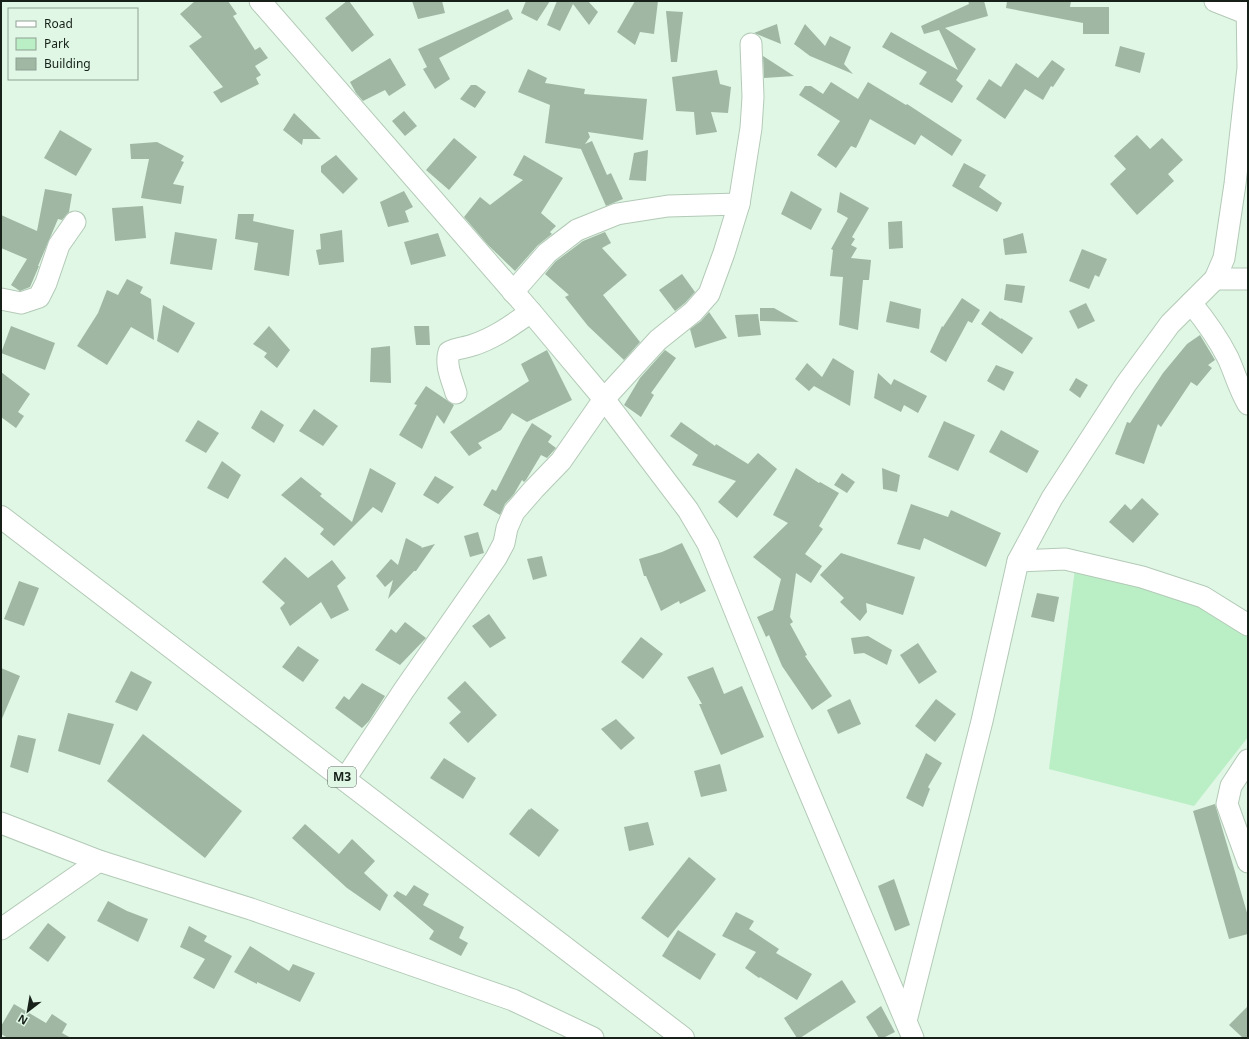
<svg xmlns="http://www.w3.org/2000/svg" width="1249" height="1039" font-family="'Noto Sans',sans-serif">
<style>
.green{fill:#baeec5}
.building{fill:#a0b7a4}
.lines{fill:none;stroke-linecap:round;stroke-linejoin:round}
.minor-casing{stroke:#b3cab7;stroke-width:23}
.trunk-casing{stroke:#b3cab7;stroke-width:24}
.minor{stroke:#fff;stroke-width:21}
.trunk{stroke:#fff;stroke-width:22}
.labels{text-anchor:middle;stroke-width:3;stroke-linejoin:round;paint-order:stroke}
.shield{fill:#dff7e4;stroke:#536056;stroke-width:1}
.shield-label{font-size:12px;font-weight:bold;fill:#172019}
</style>
<rect width="100%" height="100%" fill="#dff7e4"/>
<polygon class="green" points="1076,561 1211,604 1248,633 1248,737 1194,806 1049,769"/>
<g class="building">
<polygon points="195,1 228,1 237,14 233,16 255,50 260,47 268,58 255,66 261,75 256,78 259,84 221,103 213,92 223,87 189,46 202,37 180,14"/>
<polygon points="347,1 349,1 374,35 352,52 325,18"/>
<polygon points="412,1 442,1 445,13 418,19"/>
<polygon points="526,1 550,1 537,21 521,13"/>
<polygon points="557,1 588,1 598,12 589,25 573,4 560,31 547,25"/>
<polygon points="635,1 658,1 654,34 640,32 635,45 617,32"/>
<polygon points="968,1 984,1 988,16 945,28 976,49 956,80 963,86 952,103 919,84 927,72 882,47 891,32 958,70 939,30 924,34 921,26 969,4"/>
<polygon points="1007,1 1071,1 1070,7 1109,7 1109,34 1083,34 1083,23 1006,8"/>
<polygon points="508,9 513,19 439,58 450,79 435,89 423,69 427,67 418,49"/>
<polygon points="666,11 683,12 677,62 671,62"/>
<polygon points="777,24 781,44 754,33"/>
<polygon points="805,24 825,46 830,36 851,47 844,64 853,74 810,56 794,44"/>
<polygon points="1120,46 1145,53 1140,73 1115,66"/>
<polygon points="763,56 794,76 764,78"/>
<polygon points="390,58 406,85 389,96 385,90 363,101 356,93 350,82"/>
<polygon points="1052,60 1065,69 1053,87 1051,86 1043,100 1025,89 1005,119 976,99 989,79 1001,87 1016,63 1038,78"/>
<polygon points="528,69 547,78 545,83 585,89 584,94 647,99 643,140 588,132 590,137 585,144 592,141 607,175 611,173 623,199 606,206 581,149 545,143 550,105 518,92"/>
<polygon points="717,70 720,84 731,87 728,113 711,112 717,132 696,135 694,112 676,111 672,77"/>
<polygon points="831,82 858,99 868,82 906,105 907,104 962,140 952,156 921,135 915,145 870,119 856,148 851,146 836,168 817,155 840,121 799,95 805,86 811,86 823,94"/>
<polygon points="471,85 476,85 486,92 475,108 460,99"/>
<polygon points="404,111 417,126 405,136 392,121"/>
<polygon points="294,113 321,139 303,139 302,145 283,130"/>
<polygon points="60,130 92,149 76,176 44,158"/>
<polygon points="1137,135 1150,149 1162,138 1183,160 1168,174 1174,181 1137,215 1110,184 1126,169 1114,156"/>
<polygon points="454,138 477,157 449,190 426,170"/>
<polygon points="157,142 184,156 181,161 184,162 173,184 184,186 181,204 141,198 149,159 131,159 130,144"/>
<polygon points="648,150 646,181 629,180 634,153"/>
<polygon points="336,155 358,179 343,194 321,172 321,166"/>
<polygon points="524,155 563,178 541,213 556,226 550,232 552,234 538,245 515,271 488,245 464,217 480,197 490,205 523,180 513,175"/>
<polygon points="964,163 986,175 979,187 1002,203 997,212 952,186"/>
<polygon points="45,189 72,194 69,212 62,220 58,219 38,266 39,266 30,287 20,291 11,285 27,259 1,248 1,215 37,231"/>
<polygon points="404,191 413,207 405,211 409,222 388,227 380,202"/>
<polygon points="791,191 822,209 811,230 781,214"/>
<polygon points="840,192 869,208 852,237 855,239 851,245 857,248 851,258 871,260 869,280 863,280 858,330 839,325 843,277 830,276 833,250 831,249 848,218 837,212"/>
<polygon points="143,206 146,238 115,241 112,208"/>
<polygon points="238,214 254,214 253,221 294,230 289,276 254,270 258,243 235,239"/>
<polygon points="902,221 903,248 889,249 888,222"/>
<polygon points="342,230 344,262 319,265 316,250 321,249 320,234"/>
<polygon points="175,232 217,239 212,270 170,264"/>
<polygon points="605,232 611,243 602,248 627,275 603,295 640,342 624,360 588,326 565,297 569,295 545,274 555,262 583,241"/>
<polygon points="438,233 446,256 411,265 404,242"/>
<polygon points="1023,233 1027,253 1005,255 1003,239"/>
<polygon points="1082,249 1107,259 1099,277 1095,275 1089,289 1069,281"/>
<polygon points="682,274 695,292 685,303 675,311 659,290"/>
<polygon points="127,279 143,287 140,293 151,299 154,340 131,327 107,365 77,346 98,313 107,290 118,295"/>
<polygon points="1006,284 1025,286 1022,303 1004,300"/>
<polygon points="962,298 980,310 972,323 968,321 967,323 946,362 930,352 942,326 943,327"/>
<polygon points="890,301 921,309 919,329 886,322"/>
<polygon points="1086,303 1095,321 1078,329 1069,311"/>
<polygon points="163,305 195,323 178,353 157,341"/>
<polygon points="760,308 774,308 799,322 760,321"/>
<polygon points="990,311 1001,319 1001,318 1033,338 1022,354 981,324"/>
<polygon points="709,312 727,338 695,348 690,329 701,321"/>
<polygon points="758,314 761,335 738,337 735,315"/>
<polygon points="11,326 55,343 45,370 1,353"/>
<polygon points="269,326 290,350 277,368 264,357 267,353 253,344"/>
<polygon points="414,326 429,326 430,345 416,345"/>
<polygon points="1200,335 1215,360 1208,365 1212,368 1197,386 1191,382 1161,427 1158,424 1144,464 1115,454 1127,422 1130,423 1163,373 1187,344"/>
<polygon points="390,346 391,383 370,382 371,348"/>
<polygon points="547,350 572,400 527,422 512,413 501,430 478,443 482,448 469,456 450,432 529,381 521,364"/>
<polygon points="665,350 676,358 651,393 654,395 641,417 624,405 640,378"/>
<polygon points="833,358 854,371 850,406 814,386 809,391 795,379 807,363 822,377"/>
<polygon points="996,365 1014,372 1004,391 987,381"/>
<polygon points="1,372 30,394 18,412 24,416 16,428 1,417"/>
<polygon points="878,373 891,385 894,379 927,396 918,413 904,405 901,412 874,398"/>
<polygon points="1076,378 1088,385 1080,398 1069,390"/>
<polygon points="426,386 454,405 444,424 437,415 422,449 399,435 417,405 414,404"/>
<polygon points="314,409 338,426 323,446 299,431"/>
<polygon points="261,410 284,425 274,443 251,428"/>
<polygon points="198,420 219,433 206,453 185,441"/>
<polygon points="944,421 975,435 958,471 928,457"/>
<polygon points="681,422 715,446 716,444 748,464 758,453 777,469 737,518 718,502 736,481 692,465 698,455 670,436"/>
<polygon points="532,423 552,436 548,442 556,448 547,458 541,455 526,480 524,482 522,480 514,494 505,504 500,515 483,505 492,489 496,491 523,438"/>
<polygon points="1001,430 1039,451 1027,473 989,452"/>
<polygon points="222,461 241,475 228,499 207,488"/>
<polygon points="370,468 396,483 382,513 373,507 334,546 320,534 324,529 281,495 301,477 322,494 320,496 352,522"/>
<polygon points="796,468 819,483 820,482 839,493 819,526 823,529 805,554 822,566 811,583 796,573 790,617 793,622 790,624 807,655 805,656 832,696 812,710 782,666 769,635 766,637 757,617 773,610 781,579 753,557 788,523 773,515"/>
<polygon points="882,468 900,475 897,492 883,489"/>
<polygon points="842,473 855,482 847,493 834,485"/>
<polygon points="435,476 454,487 438,504 423,495"/>
<polygon points="1142,498 1159,514 1133,543 1109,522 1125,504 1131,510"/>
<polygon points="911,504 948,517 951,510 1001,533 986,567 924,538 920,550 897,544"/>
<polygon points="478,532 484,553 470,557 464,536"/>
<polygon points="406,538 422,547 421,548 435,544 416,571 414,571 388,599 393,580 385,587 376,576 391,559 398,565"/>
<polygon points="682,543 706,591 680,604 679,601 661,611 646,576 644,576 639,559 662,552"/>
<polygon points="841,553 915,577 903,615 866,603 867,612 860,621 840,602 844,598 820,575"/>
<polygon points="542,556 547,576 533,580 527,559"/>
<polygon points="285,557 308,578 332,560 346,578 337,586 349,610 331,619 321,602 290,626 280,608 285,603 262,582"/>
<polygon points="19,581 39,588 24,626 4,619"/>
<polygon points="1037,593 1059,597 1054,622 1031,617"/>
<polygon points="489,614 506,638 490,648 472,626"/>
<polygon points="405,622 426,638 400,665 375,650 391,629 396,633"/>
<polygon points="868,636 892,650 887,665 864,653 854,654 851,638"/>
<polygon points="641,637 663,654 643,679 621,662"/>
<polygon points="918,643 937,672 919,684 900,655"/>
<polygon points="298,646 319,660 303,682 282,667"/>
<polygon points="713,667 724,694 742,686 764,737 721,755 699,704 702,704 687,677"/>
<polygon points="1,668 20,676 1,721"/>
<polygon points="131,671 152,682 137,711 115,702"/>
<polygon points="465,681 497,715 468,743 449,723 461,712 447,698"/>
<polygon points="362,683 385,696 369,721 362,728 335,708 344,696 349,700"/>
<polygon points="850,699 861,724 838,734 827,710"/>
<polygon points="936,699 956,714 935,742 915,726"/>
<polygon points="68,713 114,724 100,765 58,751"/>
<polygon points="616,719 635,738 621,750 601,729"/>
<polygon points="143,734 242,811 205,858 107,781"/>
<polygon points="18,735 36,739 28,773 10,767"/>
<polygon points="926,753 942,763 928,787 930,789 923,807 906,798"/>
<polygon points="444,758 476,778 463,799 430,778"/>
<polygon points="720,764 727,791 701,797 694,771"/>
<polygon points="1215,804 1248,916 1248,934 1229,939 1193,811"/>
<polygon points="531,808 559,830 539,857 509,834 529,809 530,810"/>
<polygon points="648,822 654,845 629,851 624,827"/>
<polygon points="305,824 339,854 352,839 375,861 364,873 388,895 380,911 347,888 292,838"/>
<polygon points="689,857 716,879 668,938 641,918 654,901"/>
<polygon points="894,879 910,925 895,931 878,886"/>
<polygon points="414,885 429,894 423,905 464,927 459,938 468,943 461,956 429,939 434,931 393,896 397,891 406,896"/>
<polygon points="108,901 127,911 148,919 138,942 97,921"/>
<polygon points="736,912 754,921 749,929 779,949 776,953 812,974 797,1000 760,977 759,978 745,968 756,952 722,936"/>
<polygon points="48,923 66,937 48,962 29,948"/>
<polygon points="189,926 207,936 204,941 232,956 214,989 193,978 205,959 180,947"/>
<polygon points="678,930 716,954 700,980 662,956"/>
<polygon points="250,946 289,971 293,964 315,973 300,1002 257,982 257,984 234,972"/>
<polygon points="842,980 856,1002 800,1038 797,1038 784,1018"/>
<polygon points="14,1004 46,1023 52,1014 67,1024 62,1033 71,1038 8,1038 1,1034 1,1026"/>
<polygon points="881,1006 895,1032 883,1038 879,1038 866,1017"/>
<polygon points="1248,1006 1248,1038 1243,1038 1229,1025"/>
</g>
<g class="lines">
<g class="minor-casing">
<g id="minor">
<polyline points="260,1 531,312 604,399 688,510 708,544 788,742 913,1038"/>
<polyline points="1215,1 1248,14"/>
<polyline points="1215,279 1248,279"/>
<polyline points="513,292 547,253 577,230 617,214 668,206 739,204"/>
<polyline points="1,299 21,303 39,297 46,283 59,245 75,222"/>
<path d="M 1191,303 C 1205,320 1218,338 1228,358 C 1235,373 1239,389 1248,404"/>
<path d="M 456,393 C 452,379 445,366 449,352 C 456,348 465,348 473,345 C 495,338 512,325 531,312"/>
<polyline points="1018,561 1065,559 1142,577 1203,597 1248,625"/>
<polyline points="1248,760 1231,786 1227,804 1248,862"/>
<polyline points="345,779 404,690 496,558 504,543 507,528 514,512 534,489 561,461 604,399 658,340 693,312 709,294 724,253 739,204 751,128 753,97 751,44"/>
<polyline points="1,823 99,861 251,909 513,1000 593,1038"/>
<polyline points="1,929 99,861"/>
<polyline points="906,1021 982,721 1018,561 1052,498 1126,384 1170,324 1215,279 1224,258 1235,184 1248,68 1247,1"/>
</g>
</g>
<g class="trunk-casing">
<polyline id="trunk" points="1,517 683,1038"/>
</g>
<use href="#minor" class="minor"/>
<use href="#trunk" class="trunk"/>
</g>
<g class="labels">
<rect class="shield" x="328" y="767" width="28" height="20" rx="3"/>
<g class="shield-label">
<text x="342" y="781">M3</text>
</g>
</g>
<rect width="1249" height="1039" fill="none" stroke="#172019" stroke-width="4"/>
<rect x="8" y="8" width="130" height="72" fill="#dff7e4" stroke="#8fa193"/>
<rect x="16" y="21" width="20" height="6" fill="#ffffff" stroke="#8fa193"/>
<text x="44" y="28" font-size="12" fill="#172019">Road</text>
<rect x="16" y="38" width="20" height="12" fill="#baeec5" stroke="#8fa193"/>
<text x="44" y="48" font-size="12" fill="#172019">Park</text>
<rect x="16" y="58" width="20" height="12" fill="#a0b7a4" stroke="#8fa193"/>
<text x="44" y="68" font-size="12" fill="#172019">Building</text>
<g transform="translate(28 1011) rotate(211)" stroke="#dff7e4" stroke-width="3" paint-order="stroke">
<path d="M0-3L7 15L0 10L-7 15Z" fill="#172019"/>
<text y="-6" font-size="11" font-weight="bold" text-anchor="middle" fill="#172019">N</text>
</g>
</svg>
